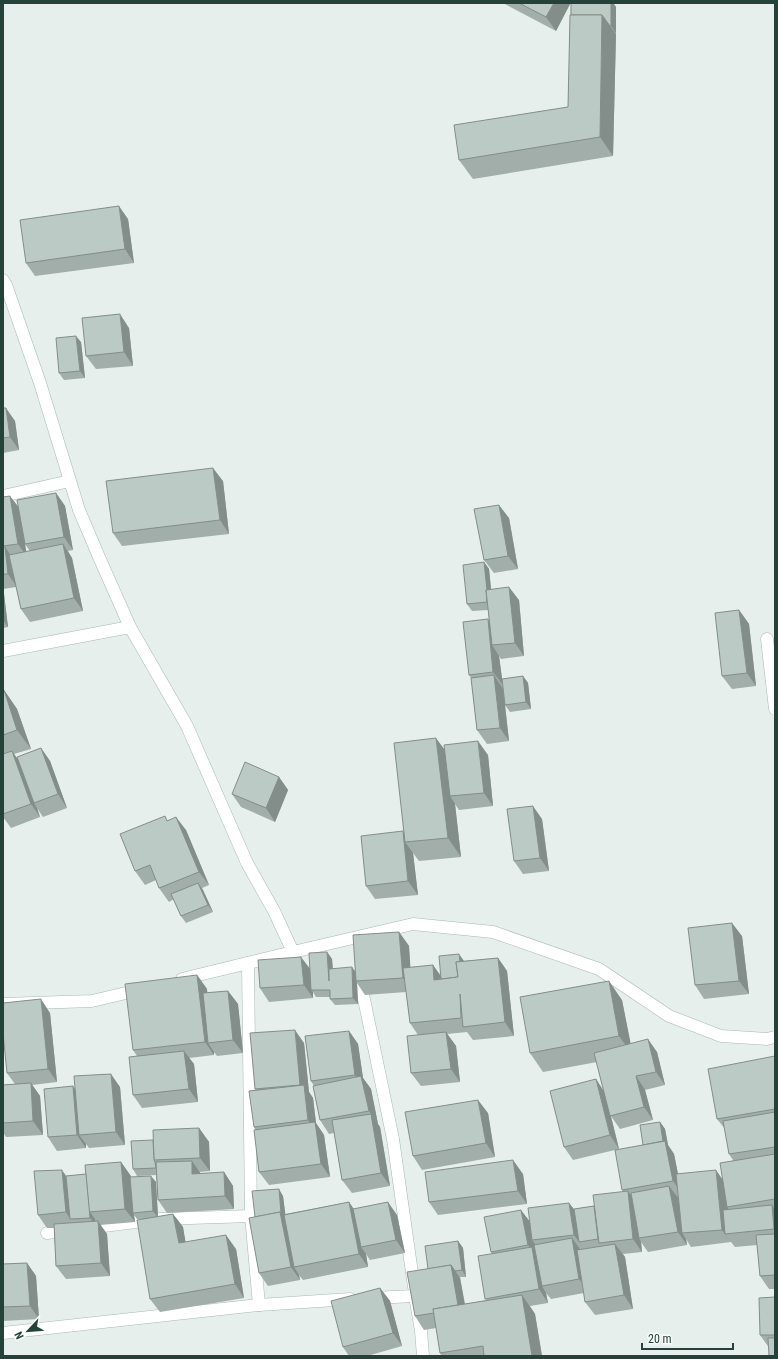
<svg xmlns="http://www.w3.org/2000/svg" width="778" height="1359" font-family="'Roboto Condensed',sans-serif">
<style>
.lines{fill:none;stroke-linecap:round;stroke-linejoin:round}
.street-casing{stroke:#a8b8b2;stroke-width:13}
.street{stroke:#fff;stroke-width:12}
.wall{fill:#a1aea9;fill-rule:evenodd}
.shaded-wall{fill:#838d89}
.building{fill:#bbcac4;stroke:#838d89}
</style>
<rect width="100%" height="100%" fill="#e6efeb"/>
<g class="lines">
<g class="street-casing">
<g id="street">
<polyline points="3,280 6,285 40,383 79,510 99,557 130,627 187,726 247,863 274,911 293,952 413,924 493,932 599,969 669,1016 721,1036 767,1039 775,1037"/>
<polyline points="3,496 70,481"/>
<polyline points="767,639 775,709"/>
<polyline points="3,651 130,627"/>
<polyline points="248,963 251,1216 259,1305 350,1299"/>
<polyline points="359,975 393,1139 414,1287"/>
<polyline points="182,979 293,952"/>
<polyline points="3,1004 92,1001 143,989"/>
<polyline points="47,1233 160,1219 251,1216"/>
<polyline points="372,1298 415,1296 421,1331 423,1356"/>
<polyline points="3,1333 259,1305"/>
</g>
</g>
<use href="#street" class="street"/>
</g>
<g class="wall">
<polygon points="503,3 569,3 570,4 556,31"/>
<polygon points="571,3 623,3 623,4 614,4 616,7 616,33 615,33 616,34 613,156 473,179 459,160 568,107"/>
<polygon points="128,219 134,263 35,276 26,263"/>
<polygon points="129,328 133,366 96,369 86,356"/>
<polygon points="81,342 85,378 64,380 59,373"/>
<polygon points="3,408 15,421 19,450 3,453"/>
<polygon points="223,481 229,534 122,546 113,533"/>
<path d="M 56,493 L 65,506 L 73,550 L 68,551 L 72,558 L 83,611 L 30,622 L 21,609 L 16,587 L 3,589 L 3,497 L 18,507 ZM 24,539 L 25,544 L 30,551 L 26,551 Z"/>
<polygon points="509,518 518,569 494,573 484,560"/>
<polygon points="484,562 489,569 491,589 519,600 524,656 501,659 499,656 502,679 523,676 528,683 531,709 510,712 505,705 504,695 509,741 487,744 477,730 471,678 469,675 489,621 488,610 472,611 467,604"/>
<polygon points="3,593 4,594 8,627 3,628"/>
<polygon points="739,610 749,624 756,686 732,689 722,676"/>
<polygon points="3,690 4,690 17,709 31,749 14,754 19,761 41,748 50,761 67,808 43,817 37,808 40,817 11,828 3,817"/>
<polygon points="444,750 488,755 493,806 459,810 455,804 461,857 419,861 413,853 418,895 375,899 366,886 404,833"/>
<polygon points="279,777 288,790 275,822 241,807 232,794"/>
<polygon points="542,819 549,871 523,874 514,861"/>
<polygon points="168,820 186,830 209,885 202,888 213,912 186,923 181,916 174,899 169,902 159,888 156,880 145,885 135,871"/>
<polygon points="399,932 409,946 410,968 433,965 441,976 464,961 498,958 507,971 514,1036 473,1040 467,1032 447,1034 456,1046 460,1082 421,1086 411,1073 418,1035 410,1023 406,992 365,995 357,983 358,1004 335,1005 330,999 330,997 316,997 313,992 313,998 269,1002 260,988 310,969 327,952 332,959 333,969 355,973"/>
<polygon points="742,936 749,994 704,999 695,985"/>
<polygon points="197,975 207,989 207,993 228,991 238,1004 243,1053 217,1056 214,1052 214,1055 189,1058 194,1064 198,1102 142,1108 133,1095 137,1056 133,1050"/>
<polygon points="622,1000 630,1043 657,1052 665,1085 645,1090 653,1120 620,1129 611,1116 619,1149 573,1160 564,1147 596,1079 604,1092 597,1062 543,1072 530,1053"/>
<polygon points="50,1013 57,1082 32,1085 40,1096 43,1135 6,1137 3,1132 3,1085 15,1084 7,1073"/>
<polygon points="349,1031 358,1044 363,1078 371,1089 378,1124 380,1127 390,1186 352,1193 342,1180 334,1133 329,1134 320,1120 314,1086 311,1081"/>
<polygon points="304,1043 309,1092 313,1098 316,1123 324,1135 330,1177 269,1185 259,1172 255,1129 254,1127 256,1090 255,1089"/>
<path d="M 775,1056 L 775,1289 L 769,1289 L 760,1276 L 757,1245 L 735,1247 L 731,1242 L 691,1247 L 686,1239 L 687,1245 L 648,1252 L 641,1242 L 642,1252 L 623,1254 L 625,1257 L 633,1309 L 595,1315 L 585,1302 L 584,1293 L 551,1299 L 546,1293 L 548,1303 L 530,1306 L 535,1314 L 542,1356 L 442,1356 L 440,1353 L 436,1328 L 424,1330 L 415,1316 L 428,1269 L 458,1241 L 463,1248 L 466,1277 L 460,1277 L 465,1304 L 487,1300 L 485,1299 L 492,1254 L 491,1252 L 530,1222 L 569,1203 L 574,1209 L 594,1206 L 623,1192 L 622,1190 L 643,1145 L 660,1122 L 665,1129 L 668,1145 L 674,1154 L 678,1174 L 722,1179 L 733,1160 L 729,1154 L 725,1129 L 717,1119 ZM 601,1246 L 580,1250 L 580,1249 L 583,1249 Z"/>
<polygon points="73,1086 75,1089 120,1087 125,1145 89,1148 86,1144 86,1148 57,1151 48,1137"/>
<polygon points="488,1113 495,1157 422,1170 413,1156"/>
<polygon points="199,1128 209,1142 210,1171 199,1172 201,1174 224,1172 233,1186 234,1209 167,1213 158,1200 156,1175 137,1176 133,1169 153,1140"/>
<polygon points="121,1162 131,1177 156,1182 158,1217 173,1214 183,1227 185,1242 236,1249 244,1298 160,1312 150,1299 145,1219 137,1219 134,1215 135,1222 100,1225 107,1234 110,1276 66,1279 56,1266 54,1228 47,1228 38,1215 66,1176 86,1174"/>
<polygon points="523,1174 527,1204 438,1215 429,1202"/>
<polygon points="283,1196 285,1214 349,1202 353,1209 397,1215 405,1253 370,1260 366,1254 368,1267 303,1280 299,1275 300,1280 268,1286 259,1273 255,1217"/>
<polygon points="27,1263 36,1276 39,1319 3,1321 3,1264"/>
<polygon points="380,1288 390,1301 402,1346 367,1356 349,1356 343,1347"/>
<polygon points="775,1297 775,1356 760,1335"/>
</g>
<g class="shaded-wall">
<polygon points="554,3 569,3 570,4 556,31 546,17"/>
<polygon points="611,3 613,3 616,7 616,33 611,26"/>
<polygon points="602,15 616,34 613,156 600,137"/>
<polygon points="119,206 128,219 134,263 125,249"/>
<polygon points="120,314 129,328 133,366 124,352"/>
<polygon points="76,336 81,342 85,378 80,371"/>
<polygon points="6,408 15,421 19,450 10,437"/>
<polygon points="213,468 223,481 229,534 220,520"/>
<polygon points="56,493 65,506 73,550 64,537"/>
<polygon points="10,496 20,509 27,557 18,544"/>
<polygon points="499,505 509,518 518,569 508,556"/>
<polygon points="63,544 72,558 83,611 74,598"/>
<polygon points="5,547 14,560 17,587 8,574"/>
<polygon points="484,562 489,569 493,609 488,602"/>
<polygon points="509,587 519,600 524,656 515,643"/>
<polygon points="3,593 4,594 8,627 3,620"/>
<polygon points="739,610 749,624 756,686 747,673"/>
<polygon points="488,619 497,632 492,645 499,656 503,685 493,672"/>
<polygon points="494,675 503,689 509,741 500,728"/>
<polygon points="523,676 528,683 531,709 526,702"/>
<polygon points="4,690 17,709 31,749 17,730"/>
<polygon points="436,738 450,757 450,796 455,804 461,857 448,838"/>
<polygon points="478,741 488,755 493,806 484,793"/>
<polygon points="41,748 50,761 67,808 58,794"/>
<polygon points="12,751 21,764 34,803 37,808 40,817 31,804"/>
<polygon points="279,777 288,790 275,822 266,808"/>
<polygon points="533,806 542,819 549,871 540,858"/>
<polygon points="176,817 186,830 209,885 199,872"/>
<polygon points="403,831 410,842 405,842 413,853 418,895 408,881"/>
<polygon points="198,883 203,890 213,912 208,905"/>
<polygon points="732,923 742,936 749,994 739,981"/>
<polygon points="399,932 409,946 412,991 403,978"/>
<polygon points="327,952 332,959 334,988 329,981"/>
<polygon points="459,954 464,961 462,983"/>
<polygon points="301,957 311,970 311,990 313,992 313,998 304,985"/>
<polygon points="498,958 507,971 514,1036 505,1022"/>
<polygon points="433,965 442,978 434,980"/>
<polygon points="352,967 357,974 356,981 357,983 358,1004 353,998"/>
<polygon points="197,975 207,989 213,1042 208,1043 214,1052 214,1055 205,1042"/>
<polygon points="609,981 622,1000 633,1055 619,1036"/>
<polygon points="228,991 238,1004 243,1053 233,1040"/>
<polygon points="41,999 50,1013 57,1082 48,1069"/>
<polygon points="295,1030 304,1043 309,1092 313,1098 316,1123 324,1135 330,1177 321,1164 316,1132 308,1120 305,1091 300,1085"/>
<polygon points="349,1031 358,1044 363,1078 371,1089 378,1124 369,1111 364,1088 355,1075"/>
<polygon points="446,1032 456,1046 460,1082 451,1069"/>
<polygon points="648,1039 657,1052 665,1085 656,1072"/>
<polygon points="184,1051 194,1064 198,1102 189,1089"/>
<polygon points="111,1074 120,1087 125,1145 116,1132"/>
<polygon points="636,1076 645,1090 653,1120 644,1107"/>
<polygon points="596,1079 605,1093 619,1149 610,1135"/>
<polygon points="31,1083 40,1096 43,1135 33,1121"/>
<polygon points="73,1086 82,1100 79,1135 86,1144 86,1148 77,1135"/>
<polygon points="478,1100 488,1113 495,1157 486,1143"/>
<polygon points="371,1114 380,1127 390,1186 381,1173"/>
<polygon points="660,1122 665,1129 668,1145 674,1154 682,1194 673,1181 664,1147"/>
<polygon points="199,1128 209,1142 210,1171 200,1158"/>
<polygon points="513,1160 523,1174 527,1204 518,1191"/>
<polygon points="192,1161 201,1174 192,1174"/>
<polygon points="121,1162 131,1176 134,1212 133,1213 134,1215 135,1222 125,1209"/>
<polygon points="62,1170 71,1183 70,1219 66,1212"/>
<polygon points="716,1170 725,1183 727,1207 728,1208 730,1233 725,1234 731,1243 722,1230"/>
<polygon points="224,1172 233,1186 234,1209 225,1196"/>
<polygon points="151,1176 156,1182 158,1218 153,1211"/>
<polygon points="669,1186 679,1199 682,1233 686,1239 687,1245 678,1232"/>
<polygon points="279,1189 283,1196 286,1219 294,1267 299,1275 300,1280 291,1267 280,1212"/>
<polygon points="628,1191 637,1204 639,1238 641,1242 642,1252 633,1239"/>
<polygon points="349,1202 358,1215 361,1247 366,1254 368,1267 359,1254"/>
<polygon points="388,1202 397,1215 405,1253 396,1240"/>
<polygon points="569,1203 579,1216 579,1242 574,1235"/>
<polygon points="772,1205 775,1210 775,1231 774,1229"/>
<polygon points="521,1210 531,1223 532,1240 535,1244 542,1286 546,1293 548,1303 539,1289 532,1250 528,1245"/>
<polygon points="90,1212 95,1219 95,1224 90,1218"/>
<polygon points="173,1214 183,1227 188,1256 179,1243"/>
<polygon points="98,1221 107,1234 110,1276 101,1263"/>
<polygon points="226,1235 236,1249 244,1298 235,1284"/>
<polygon points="572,1238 582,1252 589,1292 579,1279"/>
<polygon points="458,1241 463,1248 466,1277 462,1270"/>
<polygon points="615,1244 625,1257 633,1309 624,1295"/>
<polygon points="27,1263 36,1276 39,1319 30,1306"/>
<polygon points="451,1265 460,1278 468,1323 458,1310"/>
<polygon points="380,1288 390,1301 402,1346 393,1333"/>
<polygon points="522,1295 535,1314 542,1356 532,1356"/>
</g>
<g class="building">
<polygon points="519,3 554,3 546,17"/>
<polygon points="571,3 611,3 611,26 610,26 602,15 571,15"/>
<polygon points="570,15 602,15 600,137 459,160 454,125 568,107"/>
<polygon points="119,206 125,249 26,263 20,220"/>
<polygon points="120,314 124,352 86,356 82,318"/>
<polygon points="76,336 80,371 59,373 56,338"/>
<polygon points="3,408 6,408 10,437 3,438"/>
<polygon points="213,468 220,520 113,533 106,481"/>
<polygon points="56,493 64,537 25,544 17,500"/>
<polygon points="10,496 18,544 3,546 3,497"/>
<polygon points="499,505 508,556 484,560 474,509"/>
<polygon points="63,544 74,598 21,609 9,555"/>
<polygon points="3,547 5,547 8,574 3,574"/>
<polygon points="484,562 487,590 486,590 487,602 467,604 463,565"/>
<polygon points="509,587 515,643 492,645 486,590"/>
<polygon points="739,610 747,673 722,676 715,613"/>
<polygon points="488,619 493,672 469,675 463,622"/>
<polygon points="494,675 500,728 477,730 471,678"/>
<polygon points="523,676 526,702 505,705 502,679"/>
<polygon points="3,690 4,690 17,730 3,735"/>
<polygon points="436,738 448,838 405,842 394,743"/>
<polygon points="478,741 484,793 450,796 444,745"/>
<polygon points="41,748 58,794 34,803 17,757"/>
<polygon points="12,751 31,804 3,814 3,754"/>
<polygon points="245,762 279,777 266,808 232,794"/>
<polygon points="533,806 540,858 514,861 507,809"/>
<polygon points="165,816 167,821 176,817 199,872 159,888 150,865 135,871 120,834"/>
<polygon points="403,831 408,881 366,886 361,836"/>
<polygon points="198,883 208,905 181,916 171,894"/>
<polygon points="732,923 739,981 695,985 688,928"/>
<polygon points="399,932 403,978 356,981 353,935"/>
<polygon points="327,952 329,981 329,969 352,967 353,998 330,999 330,990 311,990 309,953"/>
<polygon points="459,954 460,962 456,962 458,977 441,979 439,956"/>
<polygon points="301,957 304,985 260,988 258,960"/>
<polygon points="498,958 505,1022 463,1027 460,994 461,1018 410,1023 403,968 433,965 434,980 458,977 456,962"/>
<polygon points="197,975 205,1042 133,1050 125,984"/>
<polygon points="609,981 619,1036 530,1053 520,997"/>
<polygon points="228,991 233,1040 208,1043 203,993"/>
<polygon points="41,999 48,1069 7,1073 3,1033 3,1003"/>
<polygon points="295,1030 300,1085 255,1089 250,1033"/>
<polygon points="349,1031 355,1075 311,1081 305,1036"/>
<polygon points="446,1032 451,1069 411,1073 407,1036"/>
<polygon points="648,1039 656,1072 636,1076 644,1107 610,1116 594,1053"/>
<polygon points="184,1051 189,1089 133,1095 129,1057"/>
<polygon points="775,1056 775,1109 717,1119 708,1069"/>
<polygon points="111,1074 116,1132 79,1135 74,1076"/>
<polygon points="361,1076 369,1111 320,1120 313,1086"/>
<polygon points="596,1079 610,1135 564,1147 550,1091"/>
<polygon points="31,1083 33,1121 3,1123 3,1085"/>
<polygon points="304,1085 308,1120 254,1127 249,1091"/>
<polygon points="73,1086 77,1135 48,1137 44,1089"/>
<polygon points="478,1100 486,1143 413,1156 405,1112"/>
<polygon points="775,1112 775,1147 729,1154 723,1121"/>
<polygon points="371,1114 381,1173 342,1180 332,1120"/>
<polygon points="315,1122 321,1164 259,1172 254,1130"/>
<polygon points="660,1122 663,1141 643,1145 640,1125"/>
<polygon points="199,1128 200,1158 154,1160 153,1130"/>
<polygon points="153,1140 154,1160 155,1162 156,1168 133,1169 131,1141"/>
<polygon points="665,1141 673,1181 622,1190 615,1150"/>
<polygon points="775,1154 775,1199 727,1207 720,1163"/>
<polygon points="513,1160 518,1191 429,1202 425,1172"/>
<polygon points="192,1161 192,1174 224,1172 225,1196 158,1200 156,1162"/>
<polygon points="121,1162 125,1209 89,1212 85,1165"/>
<polygon points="62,1170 66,1212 38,1215 34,1171"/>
<polygon points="716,1170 722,1230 682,1233 676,1174"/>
<polygon points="86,1174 90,1218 70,1219 66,1176"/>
<polygon points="151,1176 153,1211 133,1213 130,1177"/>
<polygon points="669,1186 678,1232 639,1238 631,1193"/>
<polygon points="279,1189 281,1213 280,1212 255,1217 252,1191"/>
<polygon points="628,1191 633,1239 599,1243 593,1195"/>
<polygon points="349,1202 359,1254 294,1267 284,1215"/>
<polygon points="388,1202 396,1240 361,1247 353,1209"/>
<polygon points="569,1203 574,1235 532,1240 528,1208"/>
<polygon points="772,1205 774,1229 725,1234 723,1210"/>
<polygon points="594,1206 598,1239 579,1242 574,1209"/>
<polygon points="521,1210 528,1245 491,1252 484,1217"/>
<polygon points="280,1212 291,1267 259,1273 249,1218"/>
<polygon points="173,1214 179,1243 226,1235 235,1284 150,1299 137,1220"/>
<polygon points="98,1221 101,1263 56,1266 54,1224"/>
<polygon points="775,1234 775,1275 760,1276 756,1235"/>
<polygon points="572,1238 579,1279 542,1286 534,1245"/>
<polygon points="458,1241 462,1270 455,1271 451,1265 428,1269 425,1246"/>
<polygon points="615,1244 624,1295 585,1302 577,1250"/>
<polygon points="532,1247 539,1289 485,1299 478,1256"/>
<polygon points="27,1263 30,1306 3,1307 3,1264"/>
<polygon points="451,1265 458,1305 433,1309 434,1313 415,1316 407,1272"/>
<polygon points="380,1288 393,1333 343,1347 331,1301"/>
<polygon points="522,1295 532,1356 484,1356 483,1346 440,1353 433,1309"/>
<polygon points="775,1297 775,1335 760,1335 759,1298"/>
<polygon points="768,1338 775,1338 775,1356 769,1356"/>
</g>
<rect width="778" height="1359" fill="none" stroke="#24423a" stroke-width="8"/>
<g transform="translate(28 1331) rotate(244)" stroke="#f7fbf9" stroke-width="3" paint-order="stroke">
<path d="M0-3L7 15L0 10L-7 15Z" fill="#24423a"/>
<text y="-6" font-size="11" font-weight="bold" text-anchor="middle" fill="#24423a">N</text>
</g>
<path d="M642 1343v6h91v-6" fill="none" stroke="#24423a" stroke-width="2"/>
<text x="648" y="1343" font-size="12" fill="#24423a" stroke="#f7fbf9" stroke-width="3" paint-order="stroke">20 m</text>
</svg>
